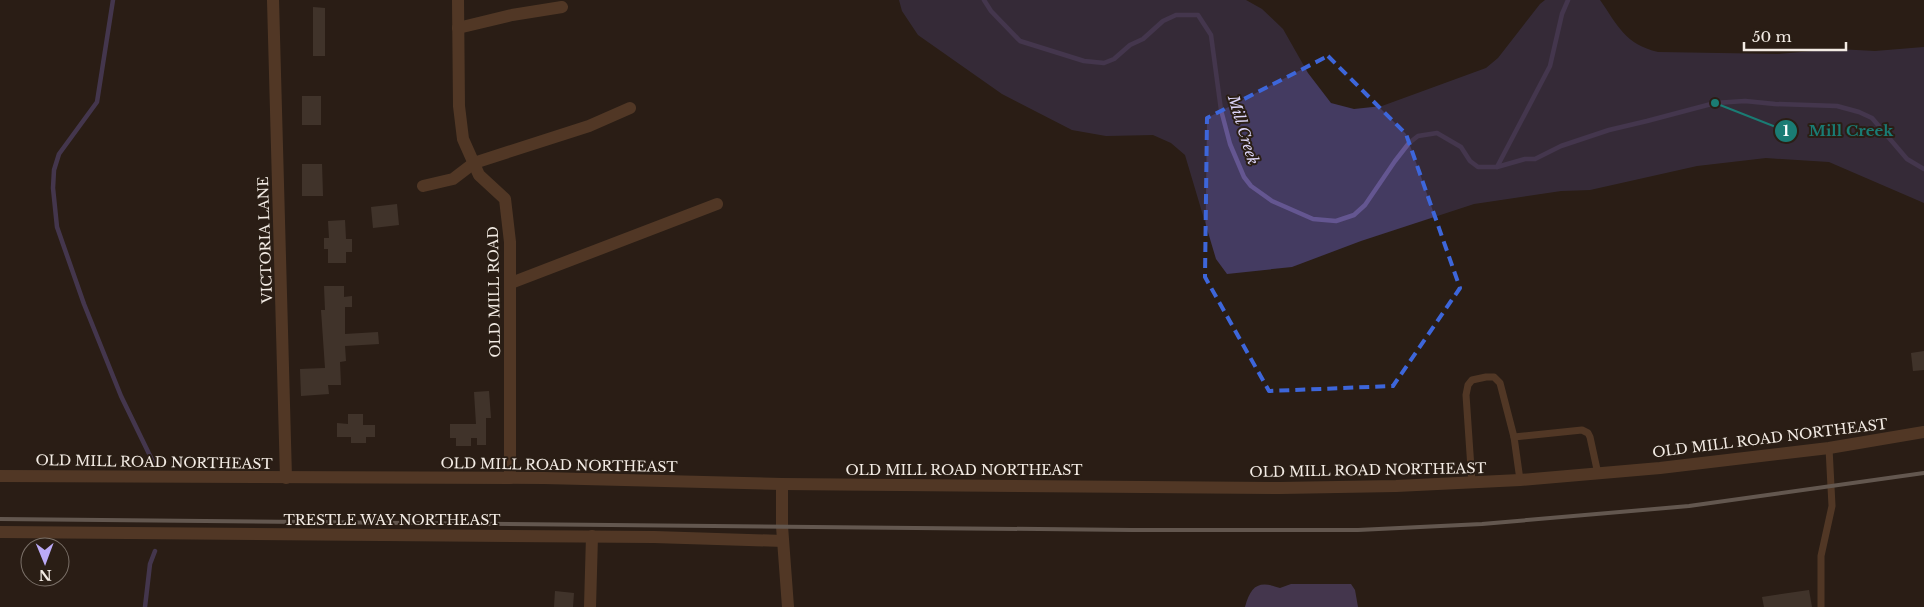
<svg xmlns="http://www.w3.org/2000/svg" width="1924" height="607" font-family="'Libre Baskerville',serif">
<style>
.green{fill:#443b61}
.water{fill:#645691}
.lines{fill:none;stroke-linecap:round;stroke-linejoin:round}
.stream{stroke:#645691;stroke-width:4.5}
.building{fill:#5c4e44}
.service{stroke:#805839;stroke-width:7}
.minor{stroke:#805839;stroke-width:12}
.rail{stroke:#a89e96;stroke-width:4}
.marked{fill:none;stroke:#3d66da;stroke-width:4;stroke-dasharray:10 6;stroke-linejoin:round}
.labels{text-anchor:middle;stroke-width:4;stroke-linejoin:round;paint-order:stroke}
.street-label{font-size:14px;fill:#f3ebe4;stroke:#2a1e15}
.water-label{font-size:15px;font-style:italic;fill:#dcd5f9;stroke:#2a1e15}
.leader{fill:none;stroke:#1a7c74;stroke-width:2}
.callout-dot{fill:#1a7c74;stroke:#2a1e15;stroke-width:2}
.mark-label{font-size:15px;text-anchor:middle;font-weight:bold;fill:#fff}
.callout-label{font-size:15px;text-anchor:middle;font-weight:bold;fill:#1a7c74;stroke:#2a1e15;stroke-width:4;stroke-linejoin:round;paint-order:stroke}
</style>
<rect width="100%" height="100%" fill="#2a1e15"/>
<path class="green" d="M 899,0 L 1246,0 L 1262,9 L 1283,29 L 1308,73 L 1331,103 L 1354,109 L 1382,106 L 1486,68 L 1498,58 L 1540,4 L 1545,0 L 1600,0 C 1618,26 1625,44 1658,52 L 1778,54 L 1837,49 L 1875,51 L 1924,47 L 1924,203 L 1829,162 L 1766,158 L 1697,166 L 1590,190 L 1561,191 L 1474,204 L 1361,241 L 1292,267 L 1227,274 L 1216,259 L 1185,155 L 1171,143 L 1153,135 L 1106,136 L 1072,130 L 1002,94 L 918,35 L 902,11 Z"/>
<path class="water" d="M 1291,584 L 1351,584 L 1355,590 L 1358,607 L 1245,607 C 1251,586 1258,580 1280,588 Z"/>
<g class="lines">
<g class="stream">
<polyline points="113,0 97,102 59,154 54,170 53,188 57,227 84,304 121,396 154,464"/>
<polyline points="984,0 991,11 1020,41 1084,61 1104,63 1114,59 1130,45 1143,39 1163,21 1176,15 1198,15 1211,35 1221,110 1230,144 1244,177 1251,186 1272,201 1313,219 1336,221 1354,215 1365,205 1395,161 1409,143 1418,136 1437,133 1461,147 1470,161 1478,167 1497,167 1525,159 1535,159 1561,146 1609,130 1647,121 1715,103 1745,101 1775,104 1837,106 1859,112 1872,118 1907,159 1924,169"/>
<polyline points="1497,167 1550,66 1562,14 1568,0"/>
<polyline points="145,607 150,564 155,551"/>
</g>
</g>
<g class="building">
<polygon points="313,7 325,8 325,56 313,56"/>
<rect x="302" y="96" width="19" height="29"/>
<polygon points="302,164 322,164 323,196 302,196"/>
<polygon points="397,204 399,225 373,228 371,207"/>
<polygon points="345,220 346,239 352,239 352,252 346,252 346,263 328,263 328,249 324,249 324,238 329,238 328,221"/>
<polygon points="324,286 344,286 344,297 352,296 352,307 345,307 345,334 378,332 379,344 345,346 346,361 340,362 341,385 328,385 329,394 301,396 300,369 325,368 321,310 325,310"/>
<polygon points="1924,351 1924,370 1913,371 1911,353"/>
<polygon points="489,391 491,418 486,418 486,445 477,445 477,438 471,438 471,446 456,446 456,438 450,438 450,424 476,424 474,392"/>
<polygon points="348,414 363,414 363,425 375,425 375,437 366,437 366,443 351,443 351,437 337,437 337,423 348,424"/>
<polygon points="1809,590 1812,607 1764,607 1762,597"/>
<polygon points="555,591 574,593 573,607 554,607"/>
</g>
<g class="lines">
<g class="service">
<polyline points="1520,480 1514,437 1582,430 1588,433 1590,437 1598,474"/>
<polyline points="1472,483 1466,395 1468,385 1472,380 1486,377 1494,377 1500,383 1514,437"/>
<polyline points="1821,607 1821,556 1832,506 1829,448"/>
</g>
<g class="minor">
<polyline points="273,0 286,478"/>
<polyline points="458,0 459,106 463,139 479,175 505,199 510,242 510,478"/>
<polyline points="458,28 512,15 562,7"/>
<polyline points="423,186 453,179 474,163 589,126 630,108"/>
<polyline points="511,283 717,204"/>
<polyline points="0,476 544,478 782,484 1280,488 1396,486 1520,480 1660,468 1829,448 1924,432"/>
<polyline points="782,484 782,526 788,607"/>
<polyline points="0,532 654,537 783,541"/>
<polyline points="590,607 592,536"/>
</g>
<polyline class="rail" points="0,519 1132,530 1358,530 1482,524 1689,506 1924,473"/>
</g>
<path d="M0 0H1924V607H0ZM 1328,56 L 1406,134 L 1460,288 L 1393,386 L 1269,391 L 1205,277 L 1207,118 Z" fill="#2a1e15" fill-opacity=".55" fill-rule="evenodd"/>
<path class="marked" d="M 1328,56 L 1406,134 L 1460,288 L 1393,386 L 1269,391 L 1205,277 L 1207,118 Z"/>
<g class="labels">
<g class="street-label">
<text transform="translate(265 240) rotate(-92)" y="5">VICTORIA LANE</text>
<text transform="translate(494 292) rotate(-91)" y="5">OLD MILL ROAD</text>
<text transform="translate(1770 438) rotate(-7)" y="5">OLD MILL ROAD NORTHEAST</text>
<text transform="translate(154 462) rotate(1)" y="5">OLD MILL ROAD NORTHEAST</text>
<text transform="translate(559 465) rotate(1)" y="5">OLD MILL ROAD NORTHEAST</text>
<text x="964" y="475">OLD MILL ROAD NORTHEAST</text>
<text transform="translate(1368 470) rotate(-1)" y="5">OLD MILL ROAD NORTHEAST</text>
<text x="392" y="525">TRESTLE WAY NORTHEAST</text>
</g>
<g class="water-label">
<text transform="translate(1243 130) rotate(73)" y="5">Mill Creek</text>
</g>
</g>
<path class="leader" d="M1715 103L1786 131"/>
<g class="callout-dot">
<circle cx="1715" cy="103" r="5"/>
<circle cx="1786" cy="131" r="12"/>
</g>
<g class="mark-label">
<text x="1786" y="136">1</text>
</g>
<g class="callout-label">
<text x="1851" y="136">Mill Creek</text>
</g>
<g transform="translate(45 562) rotate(179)"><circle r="24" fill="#2a1e15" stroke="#7a7068"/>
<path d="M0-4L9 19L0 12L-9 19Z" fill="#bbaaf6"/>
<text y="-8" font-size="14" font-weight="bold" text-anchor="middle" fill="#f3ebe4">N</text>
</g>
<path d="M1744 42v8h102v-8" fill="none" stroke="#f3ebe4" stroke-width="2.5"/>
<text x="1752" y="42" font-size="15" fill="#f3ebe4" stroke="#2a1e15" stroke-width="4" paint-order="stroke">50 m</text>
</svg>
